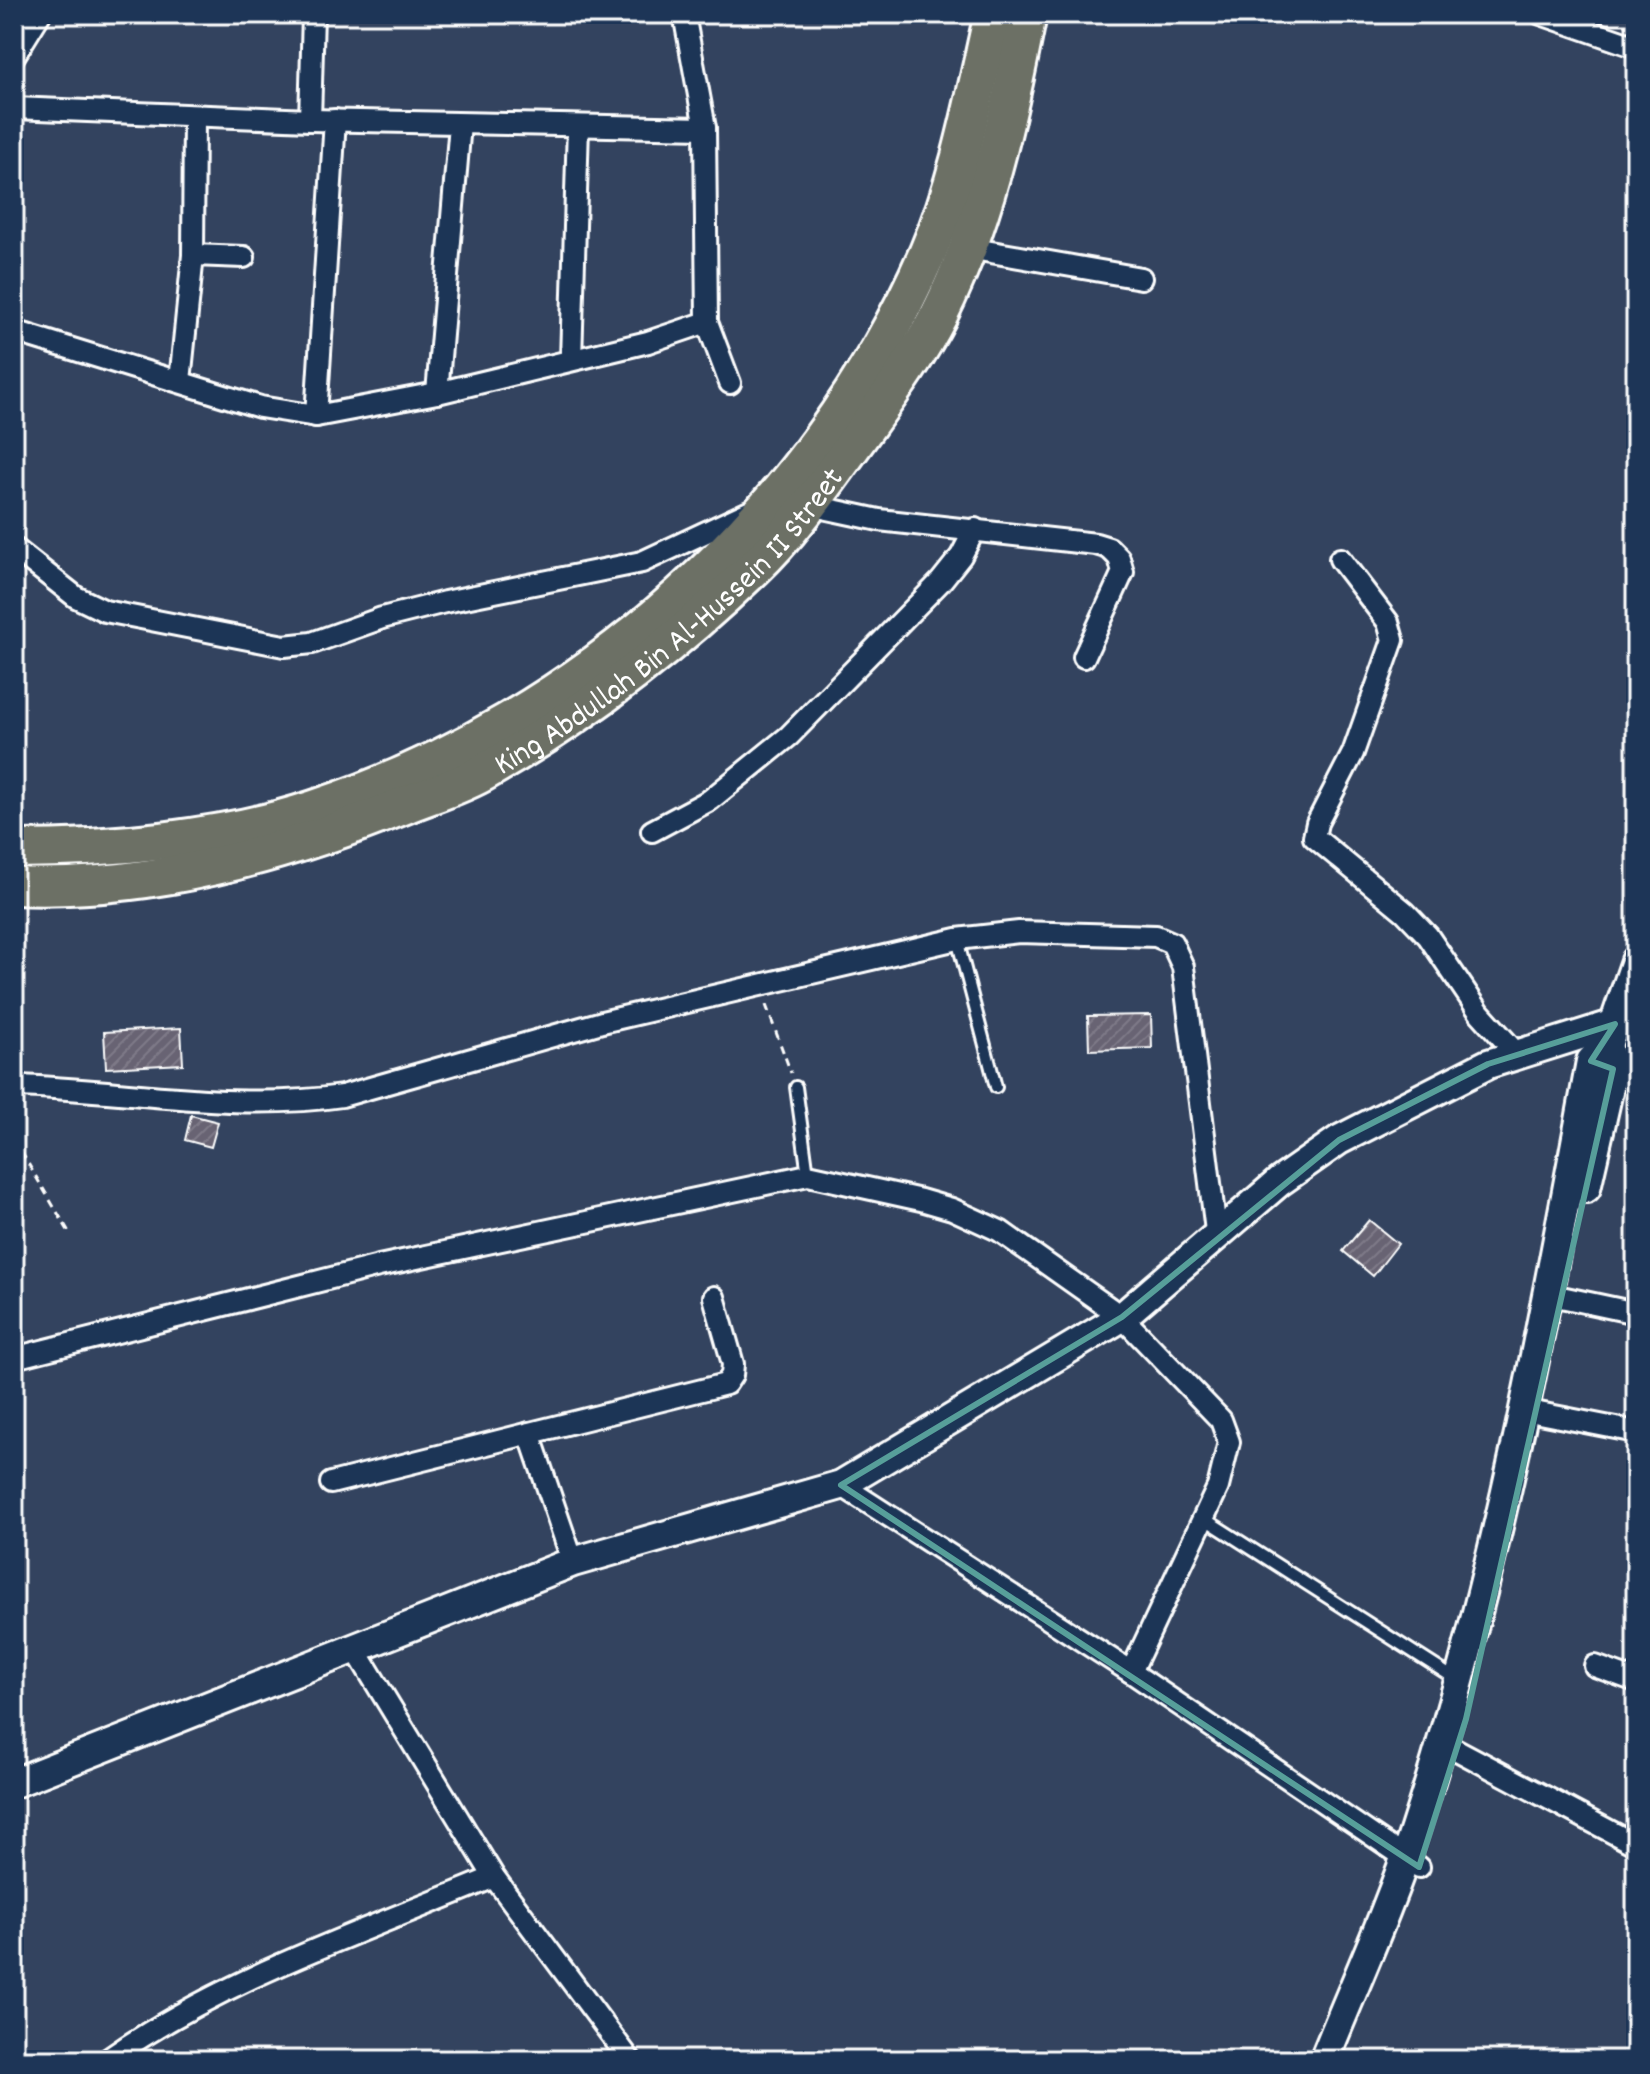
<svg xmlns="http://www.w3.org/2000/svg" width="1650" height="2074" font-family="Dekko,sans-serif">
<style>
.building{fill:url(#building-hatch);stroke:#fff;stroke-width:2}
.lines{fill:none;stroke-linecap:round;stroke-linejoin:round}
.lane-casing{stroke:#fff;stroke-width:16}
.street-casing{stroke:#fff;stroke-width:26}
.secondary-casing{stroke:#fff;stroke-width:34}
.highway-casing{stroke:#fff;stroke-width:42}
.path{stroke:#fff;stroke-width:3;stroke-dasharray:8 6;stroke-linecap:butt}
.lane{stroke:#1d3557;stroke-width:10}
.street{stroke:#1d3557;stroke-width:20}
.secondary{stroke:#1d3557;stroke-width:28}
.highway{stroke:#6c7065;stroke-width:36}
.marked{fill:none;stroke:#579f9a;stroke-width:6;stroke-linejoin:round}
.labels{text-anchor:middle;stroke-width:6;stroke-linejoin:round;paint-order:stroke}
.street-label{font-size:32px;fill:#fff;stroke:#1d3557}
</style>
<defs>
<pattern id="building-hatch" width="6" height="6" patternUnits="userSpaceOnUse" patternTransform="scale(2)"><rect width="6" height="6" fill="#676373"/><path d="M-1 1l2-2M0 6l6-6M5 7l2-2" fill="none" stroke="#7e7a88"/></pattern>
</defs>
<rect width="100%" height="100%" fill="#33435f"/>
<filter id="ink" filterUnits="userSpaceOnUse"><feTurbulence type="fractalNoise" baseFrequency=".0125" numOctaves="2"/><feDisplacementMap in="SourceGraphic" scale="16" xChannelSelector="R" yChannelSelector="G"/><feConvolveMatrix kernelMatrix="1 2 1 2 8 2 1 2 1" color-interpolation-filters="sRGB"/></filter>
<g filter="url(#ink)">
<g class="building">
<polygon points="1151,1015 1152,1048 1089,1050 1088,1016"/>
<polygon points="181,1028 183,1064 106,1068 104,1032"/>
<polygon points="191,1115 218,1122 211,1147 185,1140"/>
<polygon points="1369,1220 1398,1244 1373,1276 1343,1251"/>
</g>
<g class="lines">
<g class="lane-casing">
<g id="lane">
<polyline points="957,939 996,1087"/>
<polyline points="796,1087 808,1175"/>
<polyline points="1205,1519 1457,1680"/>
</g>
</g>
<g class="street-casing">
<g id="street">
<polyline points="684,14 705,128 707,322 730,383"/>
<polyline points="1541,14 1636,47"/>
<polyline points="14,56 40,14"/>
<polyline points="14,108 310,120 705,128"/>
<polyline points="310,120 313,14"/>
<polyline points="968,248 1141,278"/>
<polyline points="193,255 244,257"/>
<polyline points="14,331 260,407 316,416 437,393 648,342 707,322"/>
<polyline points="571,360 578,126"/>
<polyline points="180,381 193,255 194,116"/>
<polyline points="437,393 460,124"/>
<polyline points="316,416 335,120"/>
<polyline points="809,505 879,520 1096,544 1109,548 1119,558 1123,572 1084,657"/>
<polyline points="14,548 76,597 105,611 284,646 312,643 382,618 445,602 642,562 751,511"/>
<polyline points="1340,559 1388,622 1393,640 1353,753 1317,823 1314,837 1405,912 1428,936 1480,1013 1517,1054"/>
<polyline points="652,831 710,800 789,736 941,581 961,556 975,529"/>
<polyline points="1603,1065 1636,1074"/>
<path d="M 14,1086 C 123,1089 234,1112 342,1096 L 602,1022 L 957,939 L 1019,932 L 1156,936 L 1172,943 L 1183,967 L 1217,1239"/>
<polyline points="1561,1297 1636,1313"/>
<polyline points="14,1358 379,1266 808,1175 921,1200 952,1209 1000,1231 1122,1317 1221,1420 1229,1442 1218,1487 1131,1672"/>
<polyline points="1539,1413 1636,1432"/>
<polyline points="529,1433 573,1562"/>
<polyline points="331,1483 726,1384 732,1375 733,1364 714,1297"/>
<polyline points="841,1485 1131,1672 1419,1867"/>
<polyline points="354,1647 494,1877 630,2060"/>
<polyline points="1595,1666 1636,1681"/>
<polyline points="1442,1742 1636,1845"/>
<path d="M 107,2060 C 223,1978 363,1932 494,1877"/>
</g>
</g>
<g class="secondary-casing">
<g id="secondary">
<polyline points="1586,1188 1613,1069 1607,1045"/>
<polyline points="14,1783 573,1562 841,1485 1122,1317 1279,1182 1339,1140 1488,1064 1615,1024"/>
<path d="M 1324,2060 C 1355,1983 1390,1907 1415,1829 C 1496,1579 1544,1319 1591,1061 L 1607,1045 L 1636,961"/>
</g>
</g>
<g class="highway-casing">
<g id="highway">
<path d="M 14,849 C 110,849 223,839 314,809 C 583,721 815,513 928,252 C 960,177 975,93 993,14"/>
<path id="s1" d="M 14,886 C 148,892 282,855 405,805 C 432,794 461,786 486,771 C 583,716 673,646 754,568 C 794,530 826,482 859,437 C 887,398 917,358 939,315 C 986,220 1008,117 1028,14"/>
</g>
</g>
<g class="path">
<polyline points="766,1005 791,1073"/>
<polyline points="14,1140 69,1232"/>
</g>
<use href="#lane" class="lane"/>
<use href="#street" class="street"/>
<use href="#secondary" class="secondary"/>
<use href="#highway" class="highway"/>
</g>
</g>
<path class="marked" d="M 1615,1024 L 1591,1061 L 1613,1069 L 1466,1719 L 1419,1867 L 841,1485 L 1122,1317 L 1339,1140 L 1488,1064 Z"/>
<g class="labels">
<g class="street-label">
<text dy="11" stroke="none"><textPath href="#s1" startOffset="728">King Abdullah Bin Al-Hussein II Street</textPath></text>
</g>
</g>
<rect width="1650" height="2074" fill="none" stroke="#1d3557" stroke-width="48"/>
<rect x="24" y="24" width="1602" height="2026" fill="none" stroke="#fff" stroke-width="3" filter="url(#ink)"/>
</svg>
